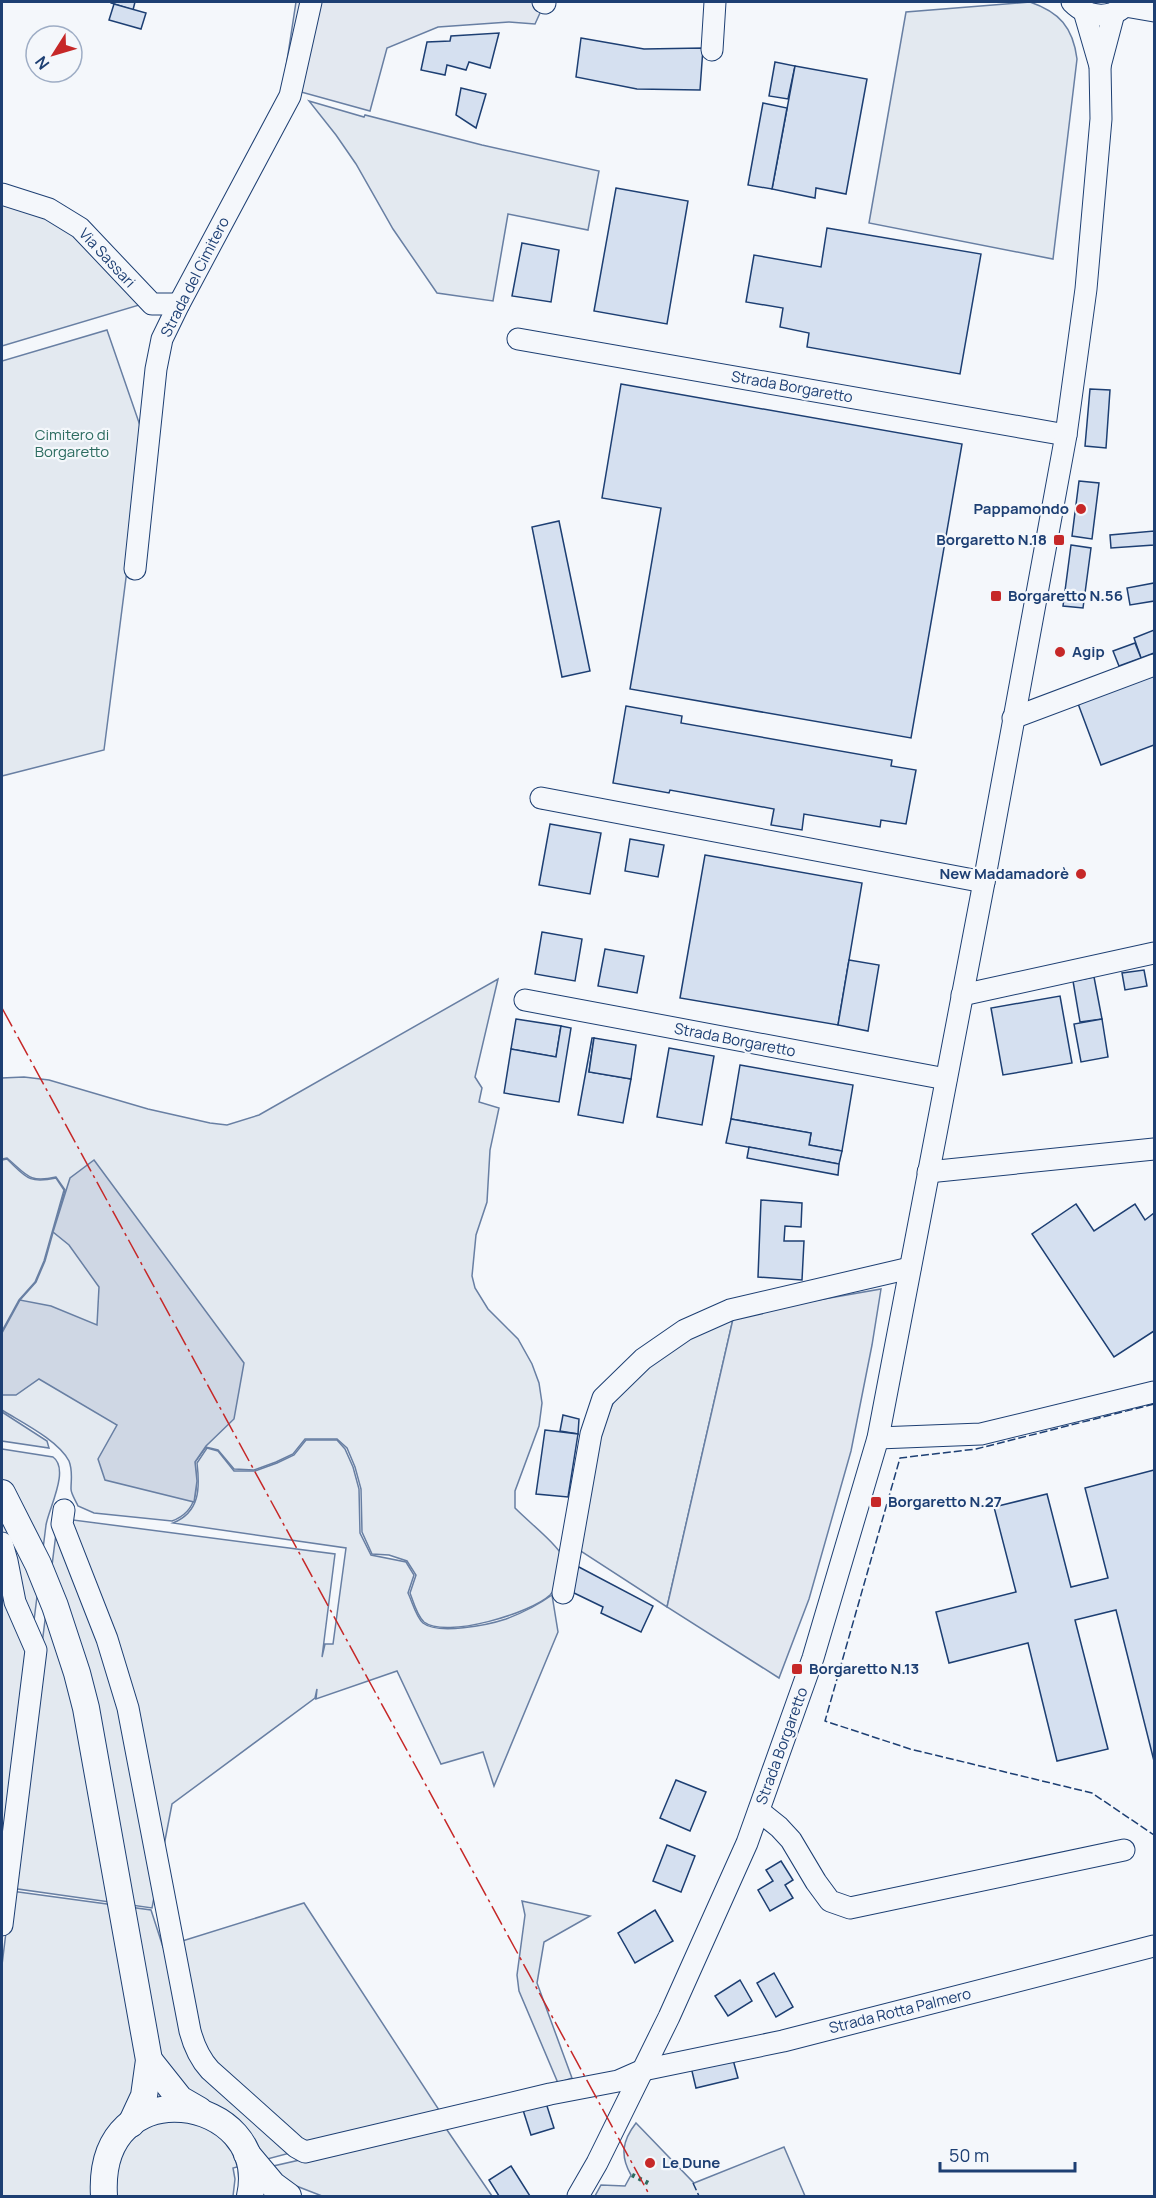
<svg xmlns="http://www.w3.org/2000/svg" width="1156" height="2198" font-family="Manrope,sans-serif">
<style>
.green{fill:#e3e9f0;stroke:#687fa3;stroke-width:1.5}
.parking{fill:#e3e8f0;stroke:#687fa3;stroke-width:1.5}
.water{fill:#cfd7e4;stroke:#687fa3;stroke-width:1.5}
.building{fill:#d5e0f0;stroke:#1d3f73;stroke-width:1.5}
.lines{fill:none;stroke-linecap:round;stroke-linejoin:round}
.minor-casing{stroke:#1d3f73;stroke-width:23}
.major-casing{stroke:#1d3f73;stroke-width:28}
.minor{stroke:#f4f7fb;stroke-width:21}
.major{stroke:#f4f7fb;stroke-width:26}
.hedge{stroke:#2c6c60;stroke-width:4.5;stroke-dasharray:3 4.5;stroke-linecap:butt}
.fence{stroke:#1d3f73;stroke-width:1.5;stroke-dasharray:8 3;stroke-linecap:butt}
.power{stroke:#c62828;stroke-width:1.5;stroke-dasharray:21 4.5 3 4.5;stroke-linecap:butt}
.poi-dot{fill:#c62828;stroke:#f4f7fb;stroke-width:2}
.labels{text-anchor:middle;stroke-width:4.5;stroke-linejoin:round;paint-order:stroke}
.street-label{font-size:15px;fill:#1d3f73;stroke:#f4f7fb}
.park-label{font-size:15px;fill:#2c6c60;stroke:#f4f7fb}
.poi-label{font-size:15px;font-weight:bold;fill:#1d3f73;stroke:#f4f7fb;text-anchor:start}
</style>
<rect width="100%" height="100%" fill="#f4f7fb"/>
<g class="green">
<path d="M 1030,2 C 1059,12 1073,27 1077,59 L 1053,259 L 869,223 L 906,12 Z"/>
<polygon points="309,101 364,117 365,115 482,145 599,171 588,230 508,214 493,301 437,293 393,229 356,164 336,135"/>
<polygon points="2,200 47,216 72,232 146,303 2,346"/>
<polygon points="107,330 144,437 104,750 2,776 2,361"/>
<path d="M 498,979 L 475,1077 L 482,1088 L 479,1102 L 499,1108 L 490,1150 L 487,1202 L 476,1235 L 472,1276 L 475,1288 L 488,1309 L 518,1339 L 532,1364 L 539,1383 L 542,1403 L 539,1426 L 515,1491 L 515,1508 C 533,1526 554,1541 567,1562 C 563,1572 558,1587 550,1595 C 531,1613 446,1639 424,1622 C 417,1616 413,1601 410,1593 L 416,1575 L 407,1561 L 389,1555 L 372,1554 L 362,1532 L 361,1489 L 355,1467 L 347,1448 L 337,1439 L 305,1439 L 293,1454 L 276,1462 L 254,1470 L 234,1469 L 218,1450 L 206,1447 L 195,1462 C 198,1487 199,1511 172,1521 L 94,1513 L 78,1506 C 76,1501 71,1494 71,1489 C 71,1479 73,1471 69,1461 C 58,1440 21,1422 2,1410 L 2,1333 L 20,1300 L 36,1282 L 45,1261 L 65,1190 L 56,1177 C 28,1183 27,1175 7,1158 L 2,1159 L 2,1078 L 24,1077 L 49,1080 L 148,1109 L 210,1123 L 227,1125 L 259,1115 Z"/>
<path d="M 7,1159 C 26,1177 28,1184 56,1178 L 64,1190 L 44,1261 L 35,1282 L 19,1300 L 2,1331 L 2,1160 Z"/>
<polygon points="733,1319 667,1607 579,1550 600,1431 617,1395 647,1361 688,1336"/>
<polygon points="2,1412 47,1441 49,1448 2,1441"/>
<path d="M 306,1440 L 337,1440 L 345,1449 L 353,1467 L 359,1489 L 360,1533 L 371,1555 L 406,1562 L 414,1575 L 408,1593 C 412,1601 416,1617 423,1623 C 438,1635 488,1625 506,1619 C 522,1613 538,1605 552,1595 L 558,1632 L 494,1786 L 483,1752 L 441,1764 L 397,1671 L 316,1699 L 317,1689 L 315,1698 L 172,1804 L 152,1908 L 11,1888 L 58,1518 L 335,1554 L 322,1657 L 325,1644 L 333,1644 L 346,1548 L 173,1523 C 200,1512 200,1488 197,1463 L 207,1448 L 218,1451 L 234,1471 L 255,1471 L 277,1463 L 294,1455 Z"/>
<path d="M 2,1449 L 53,1457 C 70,1469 49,1508 46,1525 L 2,1875 Z"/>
<polygon points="11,1891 151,1910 163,1947 304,1903 441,2113 233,2168 235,2179 233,2196 2,2196 2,1965"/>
<polygon points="522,1901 590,1916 544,1942 537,1983 572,2078 558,2083 519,1991 517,1975 525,1915"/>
<path d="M 636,2123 L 694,2183 L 784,2147 L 805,2196 L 595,2196 L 601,2185 L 625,2186 L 631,2175 C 620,2156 622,2141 636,2123 Z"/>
<polygon points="445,2127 492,2196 322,2196 286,2182 269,2167"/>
</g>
<g class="parking">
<polygon points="296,2 545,2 535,24 509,22 438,27 387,48 370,111 283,87"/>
<polygon points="881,1289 872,1345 851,1451 809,1599 779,1678 667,1607 733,1319 801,1303"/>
</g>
<polygon class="water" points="94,1160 244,1363 234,1419 206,1446 195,1462 197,1481 194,1502 105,1480 98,1459 117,1425 39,1379 16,1395 2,1395 2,1333 20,1300 51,1306 97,1325 99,1287 69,1245 53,1232 70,1178"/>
<g class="building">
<polygon points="111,2 135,2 133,10 111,3"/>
<polygon points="114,4 146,13 141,29 109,20"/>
<polygon points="499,33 490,68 469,62 466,70 447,65 445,75 421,70 427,42 450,41 451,36"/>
<polygon points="581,38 644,49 703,48 700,90 637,89 576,77"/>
<polygon points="775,62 795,66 788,99 769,96"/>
<polygon points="795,66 867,79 846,194 816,188 815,198 772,189"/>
<polygon points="461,88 486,94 476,128 456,115"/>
<polygon points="763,103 787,108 772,189 748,185"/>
<polygon points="616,188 688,201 667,324 594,311"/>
<polygon points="827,228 981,254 960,374 807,347 809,333 780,327 783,308 746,302 754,255 821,267"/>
<polygon points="522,243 559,250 551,302 512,296"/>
<polygon points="621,384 962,444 911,738 630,689 661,508 602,498"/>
<polygon points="1090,389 1110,390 1106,448 1085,446"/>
<polygon points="1079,481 1099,483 1092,539 1072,536"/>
<polygon points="559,521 590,671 562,677 532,527"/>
<polygon points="1154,531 1154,545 1111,548 1110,535"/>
<polygon points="1071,545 1091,548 1083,608 1063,606"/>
<polygon points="1154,583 1154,601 1130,605 1127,588"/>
<polygon points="1154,630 1154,653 1141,658 1134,638"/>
<polygon points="1135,643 1141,658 1119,666 1113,651"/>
<polygon points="1154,675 1154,745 1101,765 1077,701"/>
<polygon points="626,706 682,716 681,723 892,760 891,766 916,770 906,824 881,820 880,827 804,814 802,830 771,825 774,809 670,790 669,793 613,783"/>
<polygon points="550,824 601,833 590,894 539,885"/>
<polygon points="630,839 664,845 658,877 625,871"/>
<polygon points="705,855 862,883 838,1025 680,998"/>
<polygon points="542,932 582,939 575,981 535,974"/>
<polygon points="605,949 644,956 637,993 598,986"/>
<polygon points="849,960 879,965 868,1031 838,1025"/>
<polygon points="1144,970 1147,986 1125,990 1122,973"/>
<polygon points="1094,977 1102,1019 1080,1022 1073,981"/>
<polygon points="1060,996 1072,1063 1003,1075 991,1008"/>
<polygon points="516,1019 561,1026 556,1057 511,1049"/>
<polygon points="1102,1019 1108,1057 1081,1062 1074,1024"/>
<polygon points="561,1026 571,1028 559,1102 504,1093 511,1049 556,1057"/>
<polygon points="592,1038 594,1038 589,1072 631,1079 623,1123 578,1115"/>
<polygon points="594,1038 636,1045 631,1079 589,1072"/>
<polygon points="669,1048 714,1056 702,1125 657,1117"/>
<polygon points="740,1065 853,1085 842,1151 809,1145 811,1133 731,1119"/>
<polygon points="731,1119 811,1133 809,1145 842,1151 839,1164 726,1143"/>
<polygon points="749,1147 839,1164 838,1175 747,1158"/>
<polygon points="761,1200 802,1203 801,1227 785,1226 784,1241 804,1241 802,1280 758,1277"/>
<polygon points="1076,1204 1094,1231 1135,1204 1145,1220 1154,1213 1154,1331 1114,1357 1032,1234"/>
<polygon points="563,1415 579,1419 578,1434 560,1431"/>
<polygon points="545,1430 578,1434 568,1497 536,1494"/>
<polygon points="1154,1470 1154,1761 1116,1610 1075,1620 1108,1749 1057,1761 1028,1643 949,1663 936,1612 1016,1592 994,1507 1047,1494 1071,1587 1108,1578 1085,1488"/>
<polygon points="577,1566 653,1606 641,1632 601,1613 603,1607 572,1592"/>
<polygon points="676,1780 706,1792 690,1831 660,1818"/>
<polygon points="667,1845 695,1856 681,1892 653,1881"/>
<polygon points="781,1861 793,1880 785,1885 793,1898 770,1911 758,1890 773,1881 766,1870"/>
<polygon points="655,1910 673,1941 635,1963 618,1933"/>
<polygon points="774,1973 793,2007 776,2017 757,1983"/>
<polygon points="740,1980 752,2001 728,2016 715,1996"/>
<polygon points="732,2056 738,2078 696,2088 691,2067"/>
<polygon points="546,2103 554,2128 531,2135 523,2110"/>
<polygon points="511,2166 530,2196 499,2196 489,2180"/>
</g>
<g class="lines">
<g class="minor-casing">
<g id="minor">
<polyline points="543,2 545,3"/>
<path d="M 1072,2 C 1089,19 1113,20 1129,2"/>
<polyline points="1125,6 1154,11"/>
<polyline points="712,50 715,2"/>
<polyline points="1100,66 1114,13"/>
<polyline points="2,194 49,209 80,228 152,304 179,304"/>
<polyline points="518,339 1066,435"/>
<polyline points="135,569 156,369 162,339 179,304 290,96 311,2"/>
<polyline points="1013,718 1154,665"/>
<polyline points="541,798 984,882"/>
<polyline points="962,995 1154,953"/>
<polyline points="525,1000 946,1079"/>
<polyline points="928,1172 1154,1149"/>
<polyline points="878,1438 981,1434 1154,1392"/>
<path d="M 64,1510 L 62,1524 L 107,1639 L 128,1708 L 190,2031 C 194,2046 199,2058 210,2070 L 296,2147 L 305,2152 L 550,2094 L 618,2081 L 643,2070 L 783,2041 L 1154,1946"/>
<polyline points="2,1543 7,1561 15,1602 36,1650 2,1925"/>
<polyline points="563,1593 591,1434 603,1398 643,1359 685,1330 730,1310 910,1268"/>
<polyline points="759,1811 779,1827 791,1840 816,1882 830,1901 850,1908 1124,1850"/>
<polyline points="578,2196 597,2163 669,2017 747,1843 813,1658 878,1438 984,882 1066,435 1086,289 1101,119 1100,66 1084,11"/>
</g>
</g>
<g class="major-casing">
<g id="major">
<polyline points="2,1493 38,1564 55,1606 77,1673 86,1708 149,2060 144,2096 131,2124"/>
<polyline points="149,2060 180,2099 199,2110"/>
<polyline points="247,2154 273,2185 288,2196"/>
<path d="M 104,2196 C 96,2066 272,2094 250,2196"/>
</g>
</g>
<use href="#minor" class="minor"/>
<use href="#major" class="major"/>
<polyline class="hedge" points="632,2175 650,2184"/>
<g class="fence">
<polyline points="1154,1404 976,1449 900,1458 825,1721 910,1749 1092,1793 1154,1835"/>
<polyline points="693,2183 699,2196"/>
</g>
<polyline class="power" points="2,1008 650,2196"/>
</g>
<g class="poi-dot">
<circle cx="1081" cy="509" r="6"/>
<rect x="1053" y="534" width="12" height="12" rx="3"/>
<rect x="990" y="590" width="12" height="12" rx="3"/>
<circle cx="1060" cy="652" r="6"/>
<circle cx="1081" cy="874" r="6"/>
<rect x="870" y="1496" width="12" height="12" rx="3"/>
<rect x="791" y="1663" width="12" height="12" rx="3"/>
<circle cx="650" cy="2163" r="6"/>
</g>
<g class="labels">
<g class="street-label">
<text transform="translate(107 258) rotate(47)" y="5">Via Sassari</text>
<text transform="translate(195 277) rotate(-63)" y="5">Strada del Cimitero</text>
<text transform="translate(792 387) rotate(10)" y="5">Strada Borgaretto</text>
<text transform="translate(735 1040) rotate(11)" y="5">Strada Borgaretto</text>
<text transform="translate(782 1746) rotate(-70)" y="5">Strada Borgaretto</text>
<text transform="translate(900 2011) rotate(-14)" y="5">Strada Rotta Palmero</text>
</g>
<g class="park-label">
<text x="72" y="440">Cimitero di<tspan x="72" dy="17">Borgaretto</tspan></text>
</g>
<g class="poi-label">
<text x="1069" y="514" text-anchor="end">Pappamondo</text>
<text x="1047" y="545" text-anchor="end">Borgaretto N.18</text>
<text x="1008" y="601">Borgaretto N.56</text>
<text x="1072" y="657">Agip</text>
<text x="1069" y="879" text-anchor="end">New Madamadorè</text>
<text x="888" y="1507">Borgaretto N.27</text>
<text x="809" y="1674">Borgaretto N.13</text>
<text x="662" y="2168">Le Dune</text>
</g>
</g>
<rect width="1156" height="2198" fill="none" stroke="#1d3f73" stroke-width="6"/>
<g transform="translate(54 54) rotate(233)"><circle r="28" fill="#f4f7fb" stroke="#9eadc5" stroke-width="1.5"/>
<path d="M0-4.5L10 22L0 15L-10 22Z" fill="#c62828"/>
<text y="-9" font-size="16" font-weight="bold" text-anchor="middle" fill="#1d3f73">N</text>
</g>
<path d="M940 2162v9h135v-9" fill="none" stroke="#1d3f73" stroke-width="3"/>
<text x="949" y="2162" font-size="18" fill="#1d3f73" stroke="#f4f7fb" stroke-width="4.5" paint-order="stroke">50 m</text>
</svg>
